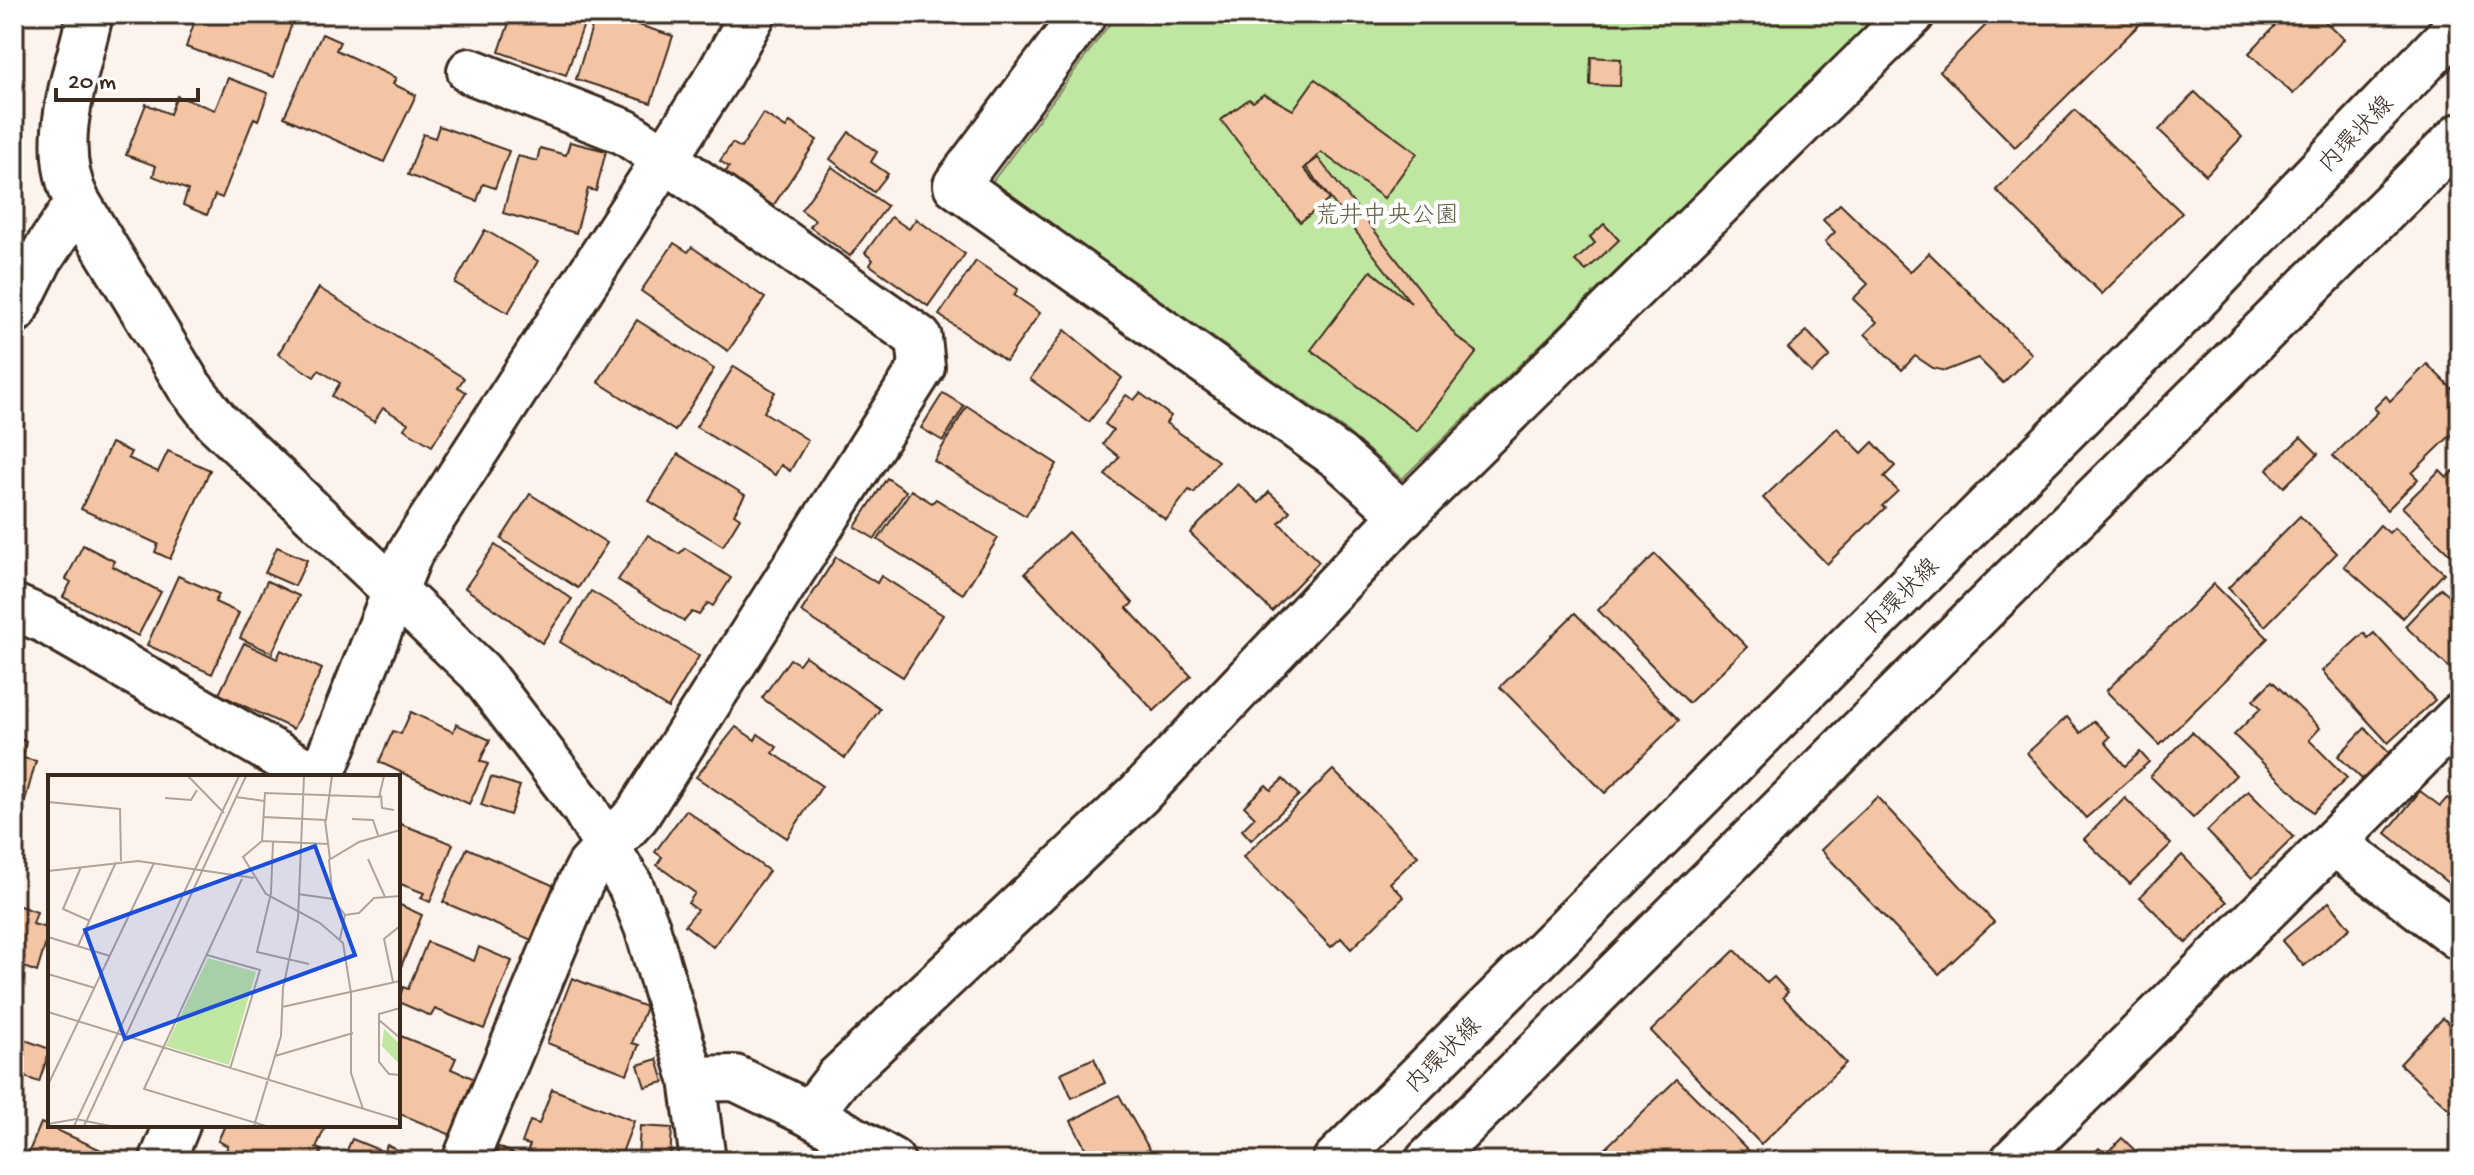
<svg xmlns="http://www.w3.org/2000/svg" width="2474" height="1175" font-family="'Gochi Hand','Klee One',sans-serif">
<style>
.green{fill:#c0e7a2;stroke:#7e8860;stroke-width:2}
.building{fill:#f4c5a4;stroke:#3b2a1e;stroke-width:2}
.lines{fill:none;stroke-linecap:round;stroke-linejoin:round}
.minor-casing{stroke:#3b2a1e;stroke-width:50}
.minor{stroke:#fff;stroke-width:44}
.labels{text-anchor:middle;stroke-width:8;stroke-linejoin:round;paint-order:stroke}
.street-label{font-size:24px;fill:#3b2a1e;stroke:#fff}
.park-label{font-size:24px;fill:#5c593f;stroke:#fff}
.inset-road{fill:none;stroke:#afa39a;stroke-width:2}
.view{fill:#1d4ed8;fill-opacity:0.15;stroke:#1d4ed8;stroke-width:4}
.inset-edge{fill:none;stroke:#3b2a1e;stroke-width:4}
</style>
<rect width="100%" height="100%" fill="#fdf3ed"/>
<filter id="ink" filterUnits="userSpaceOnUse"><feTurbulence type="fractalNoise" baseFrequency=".0125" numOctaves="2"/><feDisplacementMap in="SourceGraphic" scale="16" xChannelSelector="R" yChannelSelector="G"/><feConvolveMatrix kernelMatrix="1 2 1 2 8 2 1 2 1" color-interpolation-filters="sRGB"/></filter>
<g filter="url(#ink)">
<polygon class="green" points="1117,14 1881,14 1402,479 1345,430 992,182"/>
<g class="building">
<polygon points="197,14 295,14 274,77 186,47"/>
<polygon points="512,14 554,14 584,24 566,75 499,52"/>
<polygon points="596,14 632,14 629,22 673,36 651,103 576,79"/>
<polygon points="1997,14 2150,14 2015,147 1940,71"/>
<polygon points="2286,14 2317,14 2344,39 2293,94 2249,53"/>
<polygon points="322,34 340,42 336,50 396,78 393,84 416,95 384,162 284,117"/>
<polygon points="1591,57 1621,59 1620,86 1590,85"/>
<polygon points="228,78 268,93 258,120 254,118 222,198 215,195 207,215 183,205 188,190 153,176 156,166 126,155 146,104 170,114 177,96 215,110"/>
<polygon points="1315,79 1417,153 1384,198 1321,152 1304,169 1330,199 1300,222 1221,120 1249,99 1253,102 1264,94 1293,110"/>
<polygon points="2195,92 2242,137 2206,175 2159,130"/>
<polygon points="2075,110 2182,213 2102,294 1996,190"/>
<polygon points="763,113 786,128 790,122 817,140 773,206 725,173 729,167 720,161 732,143 741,148"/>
<polygon points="439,126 509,151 495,188 483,184 477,201 408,175 423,134 435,138"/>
<polygon points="849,132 877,152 871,162 888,174 874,192 830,159"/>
<polygon points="570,142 606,151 596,191 588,189 576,233 503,213 518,156 537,161 540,148 566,155"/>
<polygon points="1318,158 1456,336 1477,352 1417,431 1311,350 1371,271 1411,303 1306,167"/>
<polygon points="832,167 887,206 850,256 810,227 815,220 801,210"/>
<polygon points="1840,204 1910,272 1929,253 2032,354 2003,383 1978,358 1945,371 1933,368 1915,356 1902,370 1865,334 1877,322 1853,299 1868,284 1825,242 1835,232 1823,220"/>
<polygon points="891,217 909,229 916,219 965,254 928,306 870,265 873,260 865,253"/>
<polygon points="1604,224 1619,240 1586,271 1575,261 1595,243 1590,237"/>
<polygon points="485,230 538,261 508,313 455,283"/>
<polygon points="674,243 688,252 692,247 765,298 728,351 641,291"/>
<polygon points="976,261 1018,289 1014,295 1040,313 1006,361 939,315"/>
<polygon points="319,288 464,378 458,387 466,392 432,446 404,429 408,423 383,408 374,422 332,396 340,383 319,370 314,377 278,354"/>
<polygon points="637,320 714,369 675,431 598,382"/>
<polygon points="1065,330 1122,378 1089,422 1030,379"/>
<polygon points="1807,331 1830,356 1812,373 1788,348"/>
<polygon points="2427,364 2460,397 2460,441 2451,435 2412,473 2418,479 2387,510 2333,456 2378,412 2374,408 2386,396 2390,401"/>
<polygon points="734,366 775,392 764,412 808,440 790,471 781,465 775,475 696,427"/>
<polygon points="943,393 964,406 943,441 921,428"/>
<polygon points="1140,393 1171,416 1166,423 1218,461 1194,493 1189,490 1166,520 1105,475 1119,457 1103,444 1113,430 1105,424 1126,395 1134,400"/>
<polygon points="967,406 1057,464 1026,516 934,461"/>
<polygon points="1837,428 1862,453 1873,442 1895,466 1884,477 1898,491 1882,506 1885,508 1827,564 1763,498"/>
<polygon points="2301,437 2318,454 2284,487 2267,470"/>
<polygon points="111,443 131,452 128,458 158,472 168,451 210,470 170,559 155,552 158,544 81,509"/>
<polygon points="678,454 745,495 734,514 740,518 723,546 649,501"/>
<polygon points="2440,470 2447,477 2453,471 2460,478 2460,564 2402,507"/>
<polygon points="887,478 906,491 875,539 855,527"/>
<polygon points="1238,484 1259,503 1269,492 1290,511 1279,523 1319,562 1272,611 1190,533"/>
<polygon points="911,490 932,503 936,499 998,538 963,594 878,540"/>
<polygon points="530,494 607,543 578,588 501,539"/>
<polygon points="2300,516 2337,553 2265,626 2228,588"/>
<polygon points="2380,525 2389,533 2394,528 2444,573 2403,618 2344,566"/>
<polygon points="1068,532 1133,603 1127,608 1191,676 1154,711 1025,573"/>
<polygon points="648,535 679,554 685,548 731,578 713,606 708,603 699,615 692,612 684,621 618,580"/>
<polygon points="83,545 114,561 112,566 161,592 138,636 63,597 71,582 66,579"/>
<polygon points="495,545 572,599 542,643 465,588"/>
<polygon points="277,547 307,560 295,586 265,573"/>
<polygon points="1655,554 1747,647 1689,703 1598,610"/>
<polygon points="836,557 877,583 881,576 943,615 903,677 801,612"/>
<polygon points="178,576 219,594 215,602 239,613 212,674 147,645"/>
<polygon points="267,581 299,596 272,653 240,638"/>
<polygon points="2214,584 2268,638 2160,745 2106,691"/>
<polygon points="2441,588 2449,595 2454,590 2460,596 2460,678 2405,626"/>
<polygon points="591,591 699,656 668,708 560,642"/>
<polygon points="1575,613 1679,720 1605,793 1500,687"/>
<polygon points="2364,633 2368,638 2374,633 2435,700 2388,743 2322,671"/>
<polygon points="244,643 277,659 281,650 322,669 293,729 219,694"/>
<polygon points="805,656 880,709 845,758 762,698 790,659 799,664"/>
<polygon points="2272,681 2320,728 2309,740 2347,778 2313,812 2234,735 2261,708 2253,700"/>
<polygon points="411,712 453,732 456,724 490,740 480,761 488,764 469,804 379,762 393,731 401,734"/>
<polygon points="2067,717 2081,733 2094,721 2110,737 2105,742 2125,766 2140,752 2149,762 2086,818 2027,753"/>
<polygon points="736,727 755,740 758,734 777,747 773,753 822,786 787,838 696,777"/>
<polygon points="2365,728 2389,753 2363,780 2338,756"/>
<polygon points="2192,732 2236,775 2193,818 2150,776"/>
<polygon points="14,738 26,741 23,758 36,761 14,841"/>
<polygon points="1333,770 1418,856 1390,883 1404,897 1351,949 1341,938 1331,947 1243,857"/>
<polygon points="491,777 520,786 510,815 481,805"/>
<polygon points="1283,779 1299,795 1251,840 1242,830 1255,817 1244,806 1266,785 1271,790"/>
<polygon points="2248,791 2294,837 2252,878 2207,831"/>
<polygon points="2420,791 2440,806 2447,798 2460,808 2459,892 2386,833"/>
<polygon points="1877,797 1994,922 1939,974 1821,850"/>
<polygon points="2125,798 2171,844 2130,884 2084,839"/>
<polygon points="686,810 769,871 713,947 685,925 697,910 688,903 695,893 657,865 662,857 655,852"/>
<polygon points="398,823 453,844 430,902 421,898 424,893 398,883"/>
<polygon points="467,848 557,887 534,941 443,902"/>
<polygon points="2182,855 2227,902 2186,943 2140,897"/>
<polygon points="2329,902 2350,928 2304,966 2282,941"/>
<polygon points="14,904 37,912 33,924 50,929 37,972 21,966 15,984"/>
<polygon points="398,904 422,915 398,974"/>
<polygon points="427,942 474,961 479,947 512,961 484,1029 435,1009 431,1016 398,1002 403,987 408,989"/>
<polygon points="1735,950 1767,983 1774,977 1788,992 1783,997 1846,1063 1761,1144 1651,1031"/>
<polygon points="572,978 646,1007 632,1043 639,1045 627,1074 547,1043"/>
<polygon points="2443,1018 2460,1034 2460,1119 2400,1064"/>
<polygon points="398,1035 456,1058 451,1069 475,1079 451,1135 398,1113"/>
<polygon points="14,1036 50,1049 39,1082 14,1073"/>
<polygon points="1094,1058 1105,1083 1072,1098 1061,1073"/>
<polygon points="657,1059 664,1082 645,1087 638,1065"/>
<polygon points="1677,1079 1753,1155 1747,1161 1592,1161"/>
<polygon points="552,1089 634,1121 620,1158 627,1161 550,1161 527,1152 530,1145 522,1143 530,1121 539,1124"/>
<polygon points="1119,1095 1156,1161 1092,1161 1071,1121"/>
<polygon points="41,1123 117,1157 115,1161 25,1161"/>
<polygon points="225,1125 326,1125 316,1148 322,1150 317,1161 252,1161 226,1150 228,1146 218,1141"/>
<polygon points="640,1126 672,1128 670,1160 638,1158"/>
<polygon points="2122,1138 2146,1161 2086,1161 2099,1148 2106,1154"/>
<polygon points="352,1139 384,1152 387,1145 423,1161 342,1161"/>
<polygon points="499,1147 529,1161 492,1161"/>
</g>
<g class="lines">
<g class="minor-casing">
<g id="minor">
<path d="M 90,14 C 77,75 47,145 78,203 L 189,386 L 217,422 L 480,672 L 584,808 L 631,887 L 647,927 L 692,1079 L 703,1161"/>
<polyline points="1084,14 956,185 1339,457 1403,515"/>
<polyline points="14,311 40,259 78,203"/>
<polyline points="14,607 44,620 316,777"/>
<polyline points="321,777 410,553 719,75 753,14"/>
<polyline points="2334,843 2460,938"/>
<polyline points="692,1079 735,1078 810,1114 892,1161"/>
<polyline points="810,1114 838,1078 1139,794 1403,515 1912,14"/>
<polyline points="162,1161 177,1125"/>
<polyline points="465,1161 580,884 589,867 637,815 922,367 919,338 665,159 625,132 470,71"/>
<polyline points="1335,1161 2189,306 2460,24"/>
<polyline points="1428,1161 2460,136"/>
<polyline points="2013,1161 2460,716"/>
</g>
</g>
<use href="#minor" class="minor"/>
</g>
</g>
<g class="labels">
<g class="street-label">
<text transform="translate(2355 133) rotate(-46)" y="8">内環状線</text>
<text transform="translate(1900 595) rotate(-45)" y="8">内環状線</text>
<text transform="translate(1442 1054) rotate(-45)" y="8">内環状線</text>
</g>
<g class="park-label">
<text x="1387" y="222">荒井中央公園</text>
</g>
</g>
<g transform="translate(48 775)">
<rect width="352" height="352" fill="#fdf3ed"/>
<path d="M 160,183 L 208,197 L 181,290 L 118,271 ZM 336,254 L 352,269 L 352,290 L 334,271 Z" fill="#c0e7a2"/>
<path class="inset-road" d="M 140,1 L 176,38M 333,20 L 334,33 L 346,35M 188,22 L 216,26M 117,23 L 143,25 L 149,15M 0,27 L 72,34 L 73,86M 215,42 L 278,45 L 284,1M 304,44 L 325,45 L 330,60M 277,45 L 282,84M 352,55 L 311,67 L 281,85 L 285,124 L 297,140 L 311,138 L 326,123 L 352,121M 214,66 L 217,18 L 331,22 L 336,1M 225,67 L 223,118 L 209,177 L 261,189M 280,69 L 214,66 L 195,82 L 218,119 L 272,148 L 295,168 L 303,218 L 303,298 L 315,334M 320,84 L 337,122M 33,92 L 15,134 L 42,146M 0,96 L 90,86 L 206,103M 194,104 L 96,314 L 218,351M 250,119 L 285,124M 0,162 L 62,181M 292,164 L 297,140M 30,171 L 68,87M 159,180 L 212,195 L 182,294M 0,199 L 47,213M 345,207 L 336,164 L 352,151M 234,232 L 352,206M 352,233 L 331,239 L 331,287 L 341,299 L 352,300M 0,237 L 352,345M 331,245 L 352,263M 227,281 L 305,258M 0,310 L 106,88M 0,349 L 28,344 L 62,351M 26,351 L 191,1M 36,351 L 198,1M 206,351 L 233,261 L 235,213 L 250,143 L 256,1"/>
<path class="view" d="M 267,71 L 307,180 L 77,264 L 37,155 Z"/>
<rect width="352" height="352" class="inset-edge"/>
</g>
<rect width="2474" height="1175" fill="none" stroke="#fff" stroke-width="48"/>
<rect x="24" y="24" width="2426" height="1127" fill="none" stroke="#3b2a1e" stroke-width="3" filter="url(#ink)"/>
<path d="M56 88v12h142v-12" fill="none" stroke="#3b2a1e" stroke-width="4"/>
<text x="68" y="88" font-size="24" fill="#3b2a1e" stroke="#ffffff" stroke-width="6" paint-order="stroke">20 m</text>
</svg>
